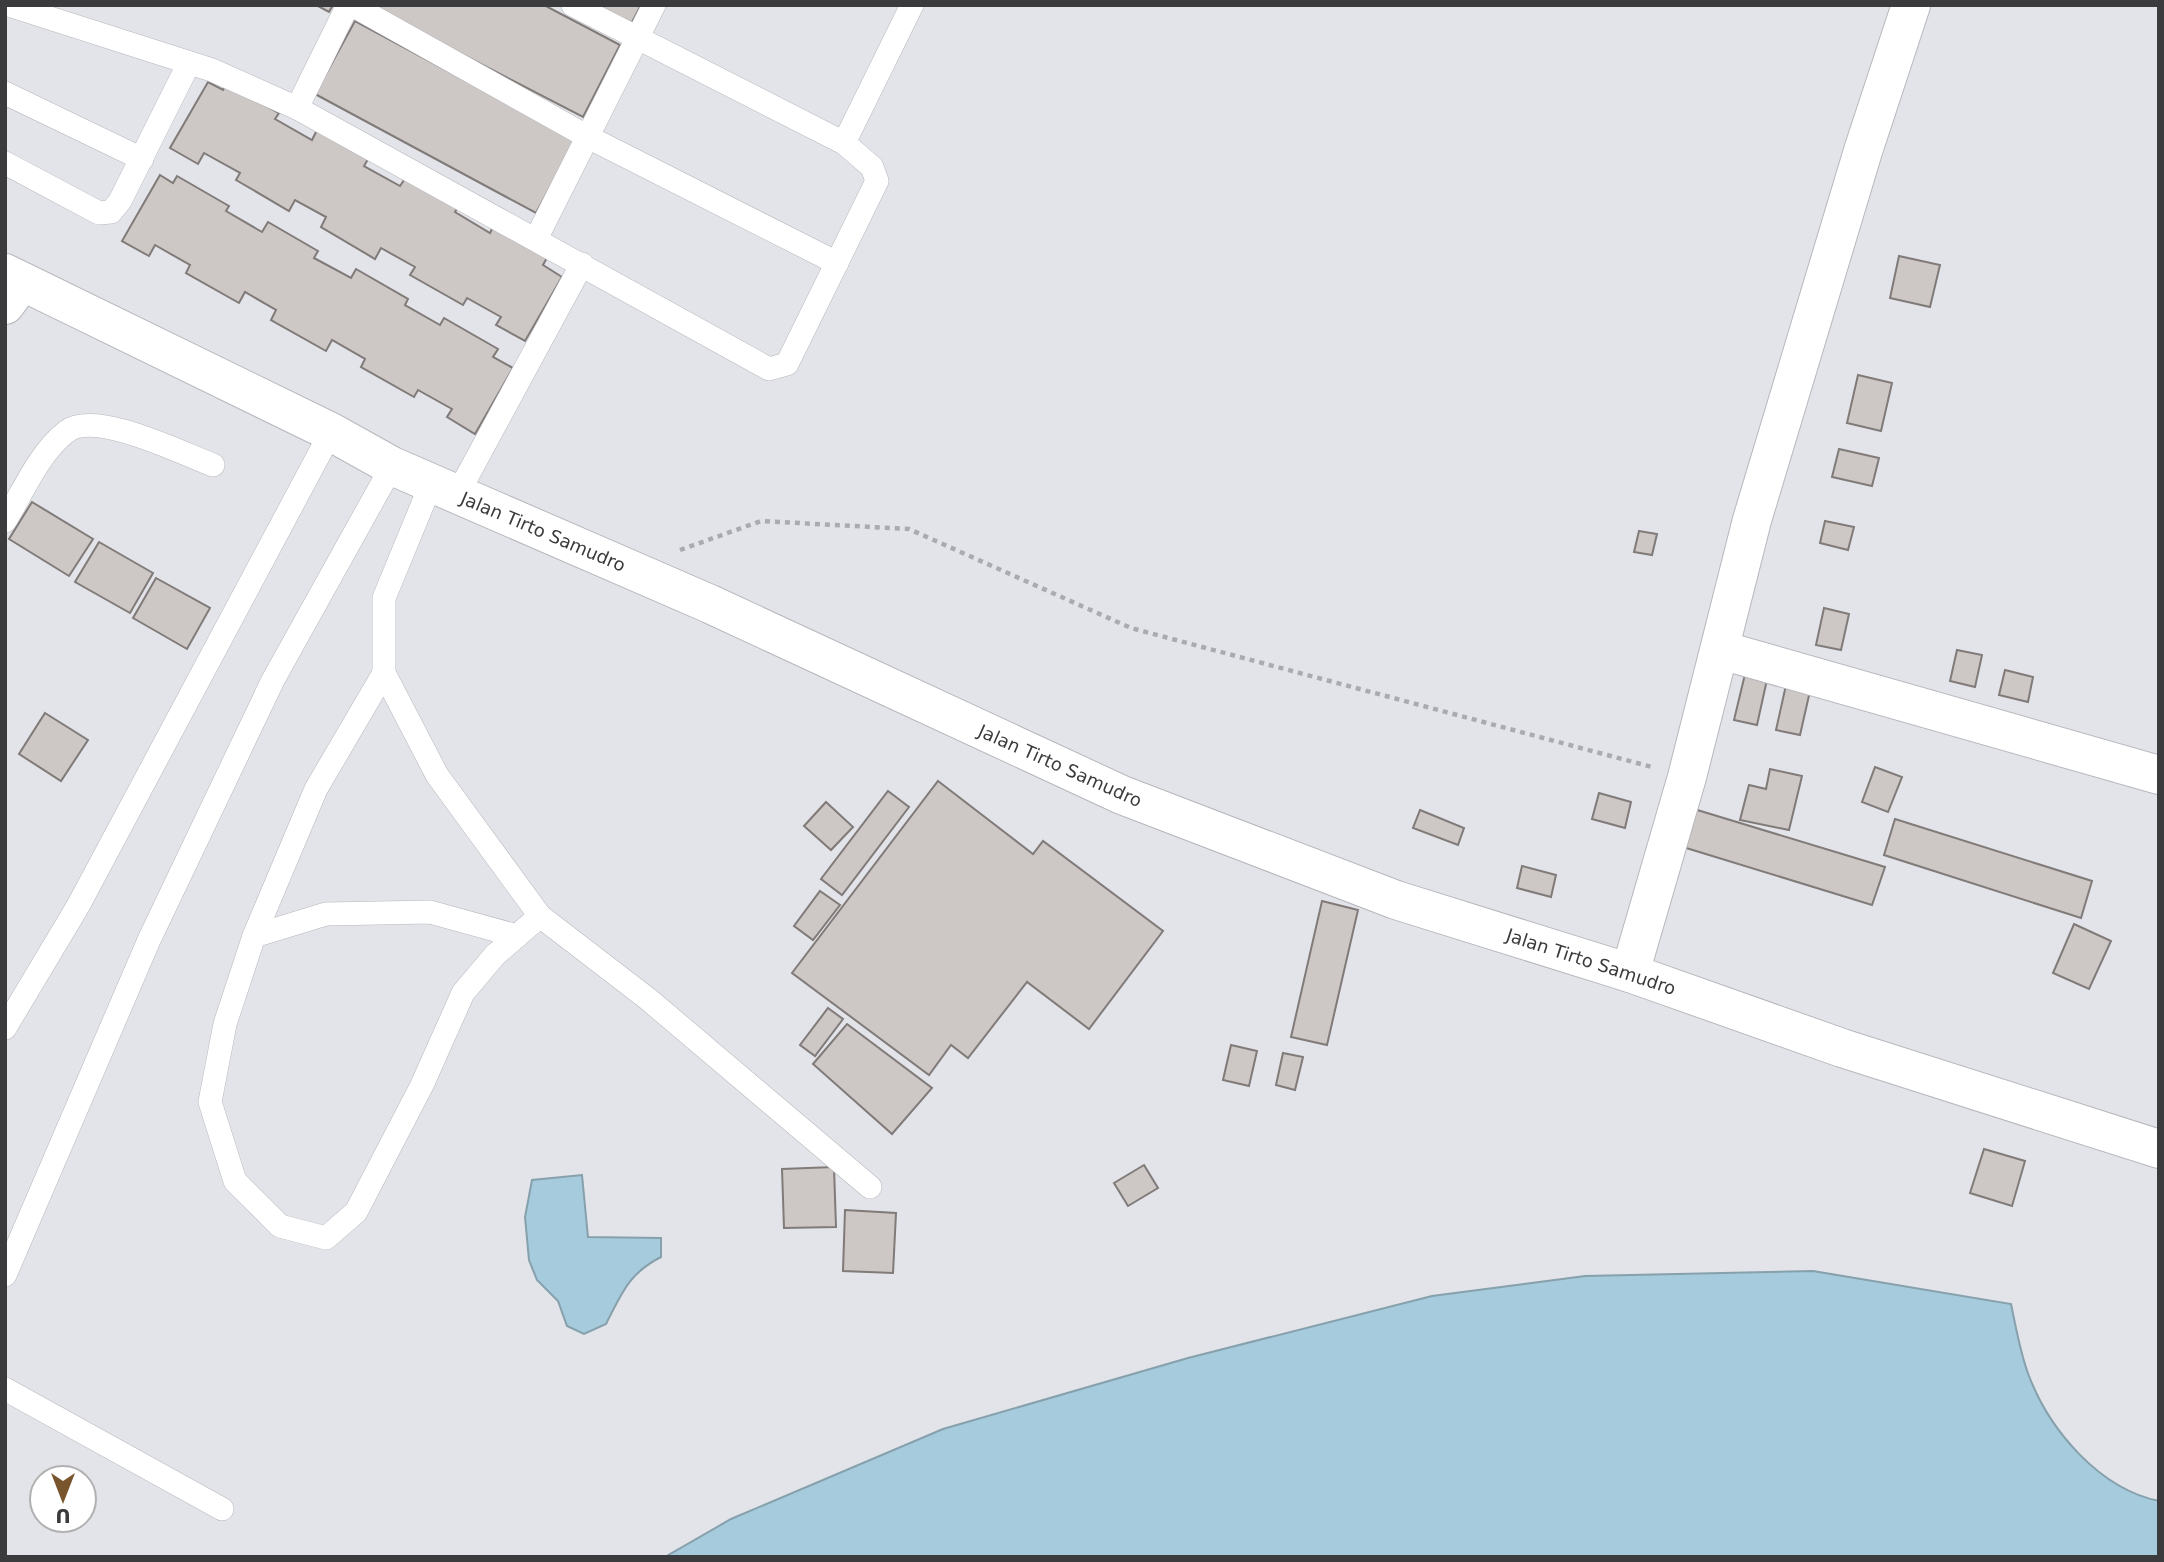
<svg xmlns="http://www.w3.org/2000/svg" width="2164" height="1562" font-family="'DejaVu Sans',sans-serif">
<style>
.water{fill:#a6cbdc;stroke:#86a0ac;stroke-width:2}
.building{fill:#cdc7c5;stroke:#807a79;stroke-width:2}
.lines{fill:none;stroke-linecap:round;stroke-linejoin:round}
.service-casing{stroke:#b7b8bd;stroke-width:24}
.minor-casing{stroke:#b7b8bd;stroke-width:40}
.tertiary-casing{stroke:#b7b8bd;stroke-width:40}
.path{stroke:#aaabaf;stroke-width:4.5;stroke-dasharray:5 5;stroke-linecap:butt}
.service{stroke:#fff;stroke-width:23}
.minor{stroke:#fff;stroke-width:38}
.tertiary{stroke:#fff;stroke-width:38}
.labels{text-anchor:middle;stroke-width:5;stroke-linejoin:round;paint-order:stroke}
.street-label{font-size:18px;fill:#3b3b3d;stroke:#fff}
</style>
<rect width="100%" height="100%" fill="#e2e4e9"/>
<g class="water">
<path d="M 582,1175 L 588,1237 L 661,1238 L 661,1257 C 628,1274 622,1293 606,1324 L 584,1334 L 567,1326 L 558,1301 L 537,1280 L 529,1260 L 525,1217 L 532,1180 Z"/>
<path d="M 1813,1271 L 2011,1304 C 2016,1327 2020,1353 2029,1376 C 2050,1431 2100,1489 2159,1501 L 2159,1557 L 665,1557 L 731,1519 L 943,1429 L 1188,1358 L 1432,1296 L 1585,1276 Z"/>
</g>
<g class="building">
<polygon points="316,5 333,5 329,12"/>
<polygon points="367,5 544,5 620,45 583,117"/>
<polygon points="595,5 641,5 631,24"/>
<polygon points="355,21 576,140 536,213 315,94"/>
<polygon points="208,82 223,90 226,84 279,113 275,119 312,140 317,130 368,159 364,166 400,186 406,177 458,207 455,212 490,233 494,225 548,256 543,265 562,277 525,341 496,325 501,317 467,298 463,305 410,275 415,267 381,248 375,259 321,227 326,217 295,200 289,211 236,180 240,173 204,153 198,164 170,148"/>
<polygon points="160,175 173,183 177,176 229,206 226,211 262,232 268,222 318,251 314,258 351,278 356,269 408,299 405,305 440,325 444,318 498,349 493,357 513,368 475,434 447,417 452,409 418,390 414,397 361,367 365,359 332,340 326,351 271,320 276,310 245,292 239,303 186,273 190,265 155,245 149,256 122,241"/>
<polygon points="1899,256 1940,265 1930,307 1890,298"/>
<polygon points="1858,375 1892,383 1881,431 1847,423"/>
<polygon points="1839,449 1879,458 1872,486 1832,477"/>
<polygon points="32,502 93,539 69,576 9,539"/>
<polygon points="1825,521 1854,527 1848,550 1820,543"/>
<polygon points="1639,531 1657,534 1652,555 1634,552"/>
<polygon points="99,542 153,573 130,613 75,582"/>
<polygon points="156,578 210,608 187,649 133,618"/>
<polygon points="1824,608 1849,614 1841,650 1816,645"/>
<polygon points="1957,650 1982,655 1975,687 1950,681"/>
<polygon points="1746,670 1768,675 1757,725 1734,720"/>
<polygon points="2005,670 2033,677 2028,702 1999,695"/>
<polygon points="1786,685 1810,691 1800,735 1776,730"/>
<polygon points="45,713 88,740 61,781 19,754"/>
<polygon points="1875,767 1902,777 1888,812 1862,802"/>
<polygon points="1770,769 1802,776 1789,830 1740,820 1749,785 1766,789"/>
<polygon points="938,781 1033,854 1043,841 1163,931 1089,1029 1027,982 968,1058 951,1045 929,1075 792,973"/>
<polygon points="888,791 909,807 842,895 821,879"/>
<polygon points="1599,793 1631,802 1625,828 1592,819"/>
<polygon points="826,802 853,827 831,850 804,826"/>
<polygon points="1694,809 1885,867 1872,905 1683,847"/>
<polygon points="1420,810 1464,828 1458,845 1413,828"/>
<polygon points="1895,819 2092,881 2081,918 1884,855"/>
<polygon points="1522,866 1556,875 1551,897 1517,888"/>
<polygon points="820,891 840,905 813,940 794,926"/>
<polygon points="1322,901 1358,910 1327,1045 1291,1037"/>
<polygon points="2074,924 2111,941 2089,989 2053,973"/>
<polygon points="828,1008 843,1019 815,1056 800,1045"/>
<polygon points="847,1024 932,1088 892,1134 813,1064"/>
<polygon points="1231,1045 1257,1051 1249,1086 1223,1080"/>
<polygon points="1283,1053 1303,1057 1295,1090 1276,1085"/>
<polygon points="1984,1149 2025,1161 2012,1206 1970,1193"/>
<polygon points="1144,1165 1158,1188 1128,1206 1114,1183"/>
<polygon points="834,1167 836,1227 784,1228 782,1169"/>
<polygon points="845,1210 896,1213 893,1273 843,1271"/>
</g>
<g class="lines">
<g class="service-casing">
<g id="service">
<polyline points="9,5 212,70 297,108 769,369 787,364 877,181 872,167 844,143 912,5"/>
<polyline points="352,5 588,137 837,263"/>
<polyline points="573,5 844,143"/>
<polyline points="5,93 142,159"/>
<polyline points="297,108 348,5"/>
<polyline points="5,163 99,213 111,212 120,201 189,63"/>
<polyline points="536,239 654,5"/>
<polyline points="431,484 384,598 384,673 437,775 540,916 648,999 870,1187"/>
<polyline points="457,495 582,264"/>
<path d="M 5,521 C 23,492 39,453 66,432 C 94,409 181,453 213,465"/>
<polyline points="384,673 316,789 254,936 225,1024 210,1102 235,1181 280,1226 326,1238 356,1212 422,1085 463,993 495,955 540,916"/>
<polyline points="254,936 326,914 430,912 517,936"/>
<polyline points="5,1028 78,906 331,432"/>
<polyline points="5,1275 149,940 273,680 392,466"/>
<polyline points="5,1389 222,1509"/>
</g>
</g>
<g class="minor-casing">
<g id="minor">
<polyline points="5,305 22,282"/>
<polyline points="1721,650 2159,775"/>
</g>
</g>
<g class="tertiary-casing">
<g id="tertiary">
<polyline points="5,273 331,432 392,466 710,604 1122,795 1396,900 1630,973 1842,1048 2159,1149"/>
<polyline points="1630,973 1687,777 1752,520 1863,151 1911,5"/>
</g>
</g>
<polyline class="path" points="680,550 761,521 909,529 1131,628 1652,767"/>
<use href="#service" class="service"/>
<use href="#minor" class="minor"/>
<use href="#tertiary" class="tertiary"/>
</g>
<g class="labels">
<g class="street-label">
<text transform="translate(543 532) rotate(23)" y="6">Jalan Tirto Samudro</text>
<text transform="translate(1060 766) rotate(24)" y="6">Jalan Tirto Samudro</text>
<text transform="translate(1591 962) rotate(18)" y="6">Jalan Tirto Samudro</text>
</g>
</g>
<rect width="2164" height="1562" fill="none" stroke="#3b3b3d" stroke-width="14"/>
<g transform="translate(63 1499) rotate(180)"><circle r="33" fill="#ffffff" stroke="#b1b1b1" stroke-width="2"/>
<path d="M0-5L12 26L0 18L-12 26Z" fill="#79552e"/>
<text y="-10" font-size="19" font-weight="bold" text-anchor="middle" fill="#3b3b3d">U</text>
</g>
</svg>
